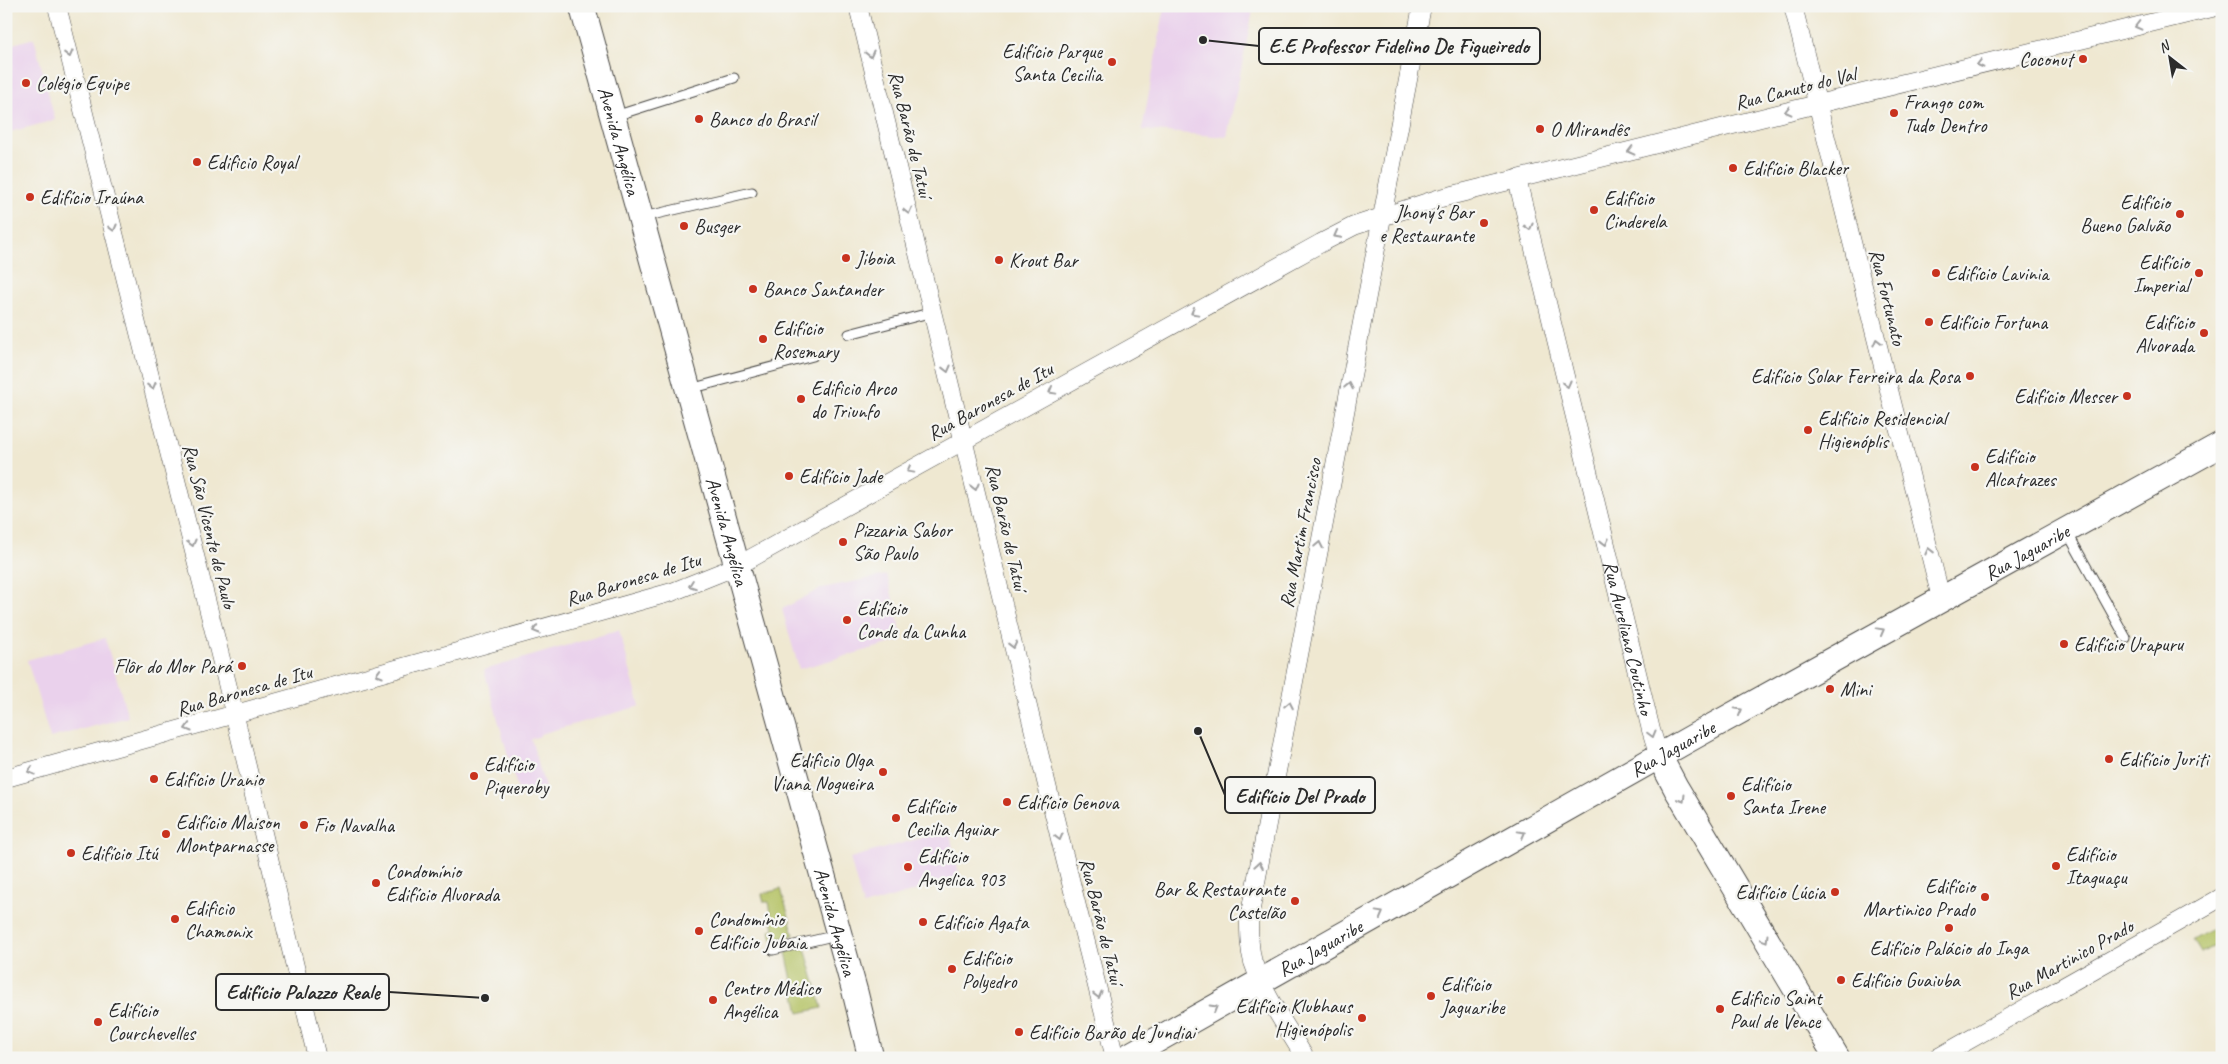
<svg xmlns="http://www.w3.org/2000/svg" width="2228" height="1064" font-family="Caveat,sans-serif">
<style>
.built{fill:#ead1ec}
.green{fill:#b5c366;stroke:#707748}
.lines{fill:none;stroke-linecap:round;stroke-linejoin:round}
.lane-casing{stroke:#484744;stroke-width:11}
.street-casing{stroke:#484744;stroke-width:19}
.secondary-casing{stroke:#484744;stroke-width:27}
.lane{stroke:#fff;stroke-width:9}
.street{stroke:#fff;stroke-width:18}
.secondary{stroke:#fff;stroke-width:25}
.oneway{stroke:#a0a0a0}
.poi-dot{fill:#c8321e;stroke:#f6f6f2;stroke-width:2}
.labels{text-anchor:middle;stroke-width:4.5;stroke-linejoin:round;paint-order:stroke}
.poi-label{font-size:20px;fill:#2b2b2b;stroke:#f6f6f2;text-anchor:start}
.street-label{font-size:20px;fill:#2b2b2b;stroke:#f6f6f2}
.leader{fill:none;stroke:#2b2b2b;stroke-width:2}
.callout-dot{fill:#2b2b2b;stroke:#f6f6f2;stroke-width:2}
.callout{fill:#f6f6f2;stroke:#2b2b2b;stroke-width:2}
.callout-label{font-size:21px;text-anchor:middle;font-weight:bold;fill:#2b2b2b}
</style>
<rect width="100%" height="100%" fill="#f6f6f2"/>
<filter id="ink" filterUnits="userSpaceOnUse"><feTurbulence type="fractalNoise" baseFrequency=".02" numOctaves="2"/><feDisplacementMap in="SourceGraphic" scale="10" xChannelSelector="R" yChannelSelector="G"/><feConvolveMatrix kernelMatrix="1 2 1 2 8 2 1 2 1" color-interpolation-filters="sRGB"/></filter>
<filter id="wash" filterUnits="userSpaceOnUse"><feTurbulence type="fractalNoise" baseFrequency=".0096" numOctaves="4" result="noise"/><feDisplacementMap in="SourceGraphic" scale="20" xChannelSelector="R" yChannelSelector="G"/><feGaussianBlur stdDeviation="1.12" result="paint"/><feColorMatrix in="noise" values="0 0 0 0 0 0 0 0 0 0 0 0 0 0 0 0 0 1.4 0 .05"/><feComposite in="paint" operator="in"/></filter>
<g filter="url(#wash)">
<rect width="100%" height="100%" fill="#efe8d1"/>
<g class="built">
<polygon points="1165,6 1254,6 1227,137 1142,130"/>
<polygon points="34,38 55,120 6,133 6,46"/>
<polygon points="887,575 903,640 799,669 782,609 822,588"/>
<polygon points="619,630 640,706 540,734 540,736 531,739 545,787 519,794 484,670"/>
<polygon points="105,638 128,717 50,738 27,660"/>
<polygon points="949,830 960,878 863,906 850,858"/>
</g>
<g class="green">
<polygon points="781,889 794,935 772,940 770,930 774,929 769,902 764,902 762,894"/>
<polygon points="2222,923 2222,941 2201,953 2193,940"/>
<polygon points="805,948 822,1008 799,1013 786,952"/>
</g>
</g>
<g filter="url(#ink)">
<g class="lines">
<g class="lane-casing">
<g id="lane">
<polyline points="615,116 734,78"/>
<polyline points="643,217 752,192"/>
<polyline points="849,334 933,312"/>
<polyline points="690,389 813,356"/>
<polyline points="2067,532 2126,638"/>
<polyline points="773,950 837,935"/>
</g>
</g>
<g class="street-casing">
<g id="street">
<polyline points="57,6 227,683 317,1058"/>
<polyline points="858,6 1060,839 1115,1058"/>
<polyline points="1793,6 1941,598"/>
<path id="s1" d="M 1517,179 L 1651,730 L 1659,756"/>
<polyline points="6,778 672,592 737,566 1321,243 1354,226 1437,199 1789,111 2220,6"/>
<path d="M 1305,1058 C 1287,1027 1264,995 1253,962 C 1249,948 1249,934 1249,919 L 1422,6"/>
<polyline points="1937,1058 2222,897"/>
</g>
</g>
<g class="secondary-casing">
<g id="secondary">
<path id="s2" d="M 582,6 L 855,992 L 871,1058"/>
<polyline points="1659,756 1676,788 1837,1058"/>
<path id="s3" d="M 1125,1058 L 1693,737 L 2222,444"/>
</g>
</g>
<use href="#lane" class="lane"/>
<use href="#street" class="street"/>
<use href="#secondary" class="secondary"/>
</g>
<defs><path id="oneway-chevron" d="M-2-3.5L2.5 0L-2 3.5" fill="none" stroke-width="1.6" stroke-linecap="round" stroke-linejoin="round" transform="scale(1.25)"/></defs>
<g class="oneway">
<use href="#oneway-chevron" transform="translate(2138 26) rotate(166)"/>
<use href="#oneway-chevron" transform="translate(69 54) rotate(76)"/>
<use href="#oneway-chevron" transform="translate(870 54) rotate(76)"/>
<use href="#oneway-chevron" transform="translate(1980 64) rotate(166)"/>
<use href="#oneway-chevron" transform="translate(1788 111) rotate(166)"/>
<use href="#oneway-chevron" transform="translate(1631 151) rotate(166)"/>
<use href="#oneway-chevron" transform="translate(908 211) rotate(76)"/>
<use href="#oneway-chevron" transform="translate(1529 227) rotate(76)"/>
<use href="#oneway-chevron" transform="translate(113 228) rotate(76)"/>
<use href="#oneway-chevron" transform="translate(1337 235) rotate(152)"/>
<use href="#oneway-chevron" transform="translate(1194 312) rotate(151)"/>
<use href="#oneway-chevron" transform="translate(1877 342) rotate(-104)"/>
<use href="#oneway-chevron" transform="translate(947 369) rotate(76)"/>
<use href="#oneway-chevron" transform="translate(1567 384) rotate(76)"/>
<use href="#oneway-chevron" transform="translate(152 386) rotate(76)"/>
<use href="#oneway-chevron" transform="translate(1349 386) rotate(-79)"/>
<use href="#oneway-chevron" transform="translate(1052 391) rotate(151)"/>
<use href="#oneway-chevron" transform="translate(910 470) rotate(151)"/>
<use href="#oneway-chevron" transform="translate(975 487) rotate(76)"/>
<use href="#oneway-chevron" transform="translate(1605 542) rotate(76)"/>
<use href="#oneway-chevron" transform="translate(192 543) rotate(76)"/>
<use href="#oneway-chevron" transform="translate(1319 545) rotate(-79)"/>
<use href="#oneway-chevron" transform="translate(1929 551) rotate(-104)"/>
<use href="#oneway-chevron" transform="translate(692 585) rotate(160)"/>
<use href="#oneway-chevron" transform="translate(536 630) rotate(164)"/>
<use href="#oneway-chevron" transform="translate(1881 631) rotate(-29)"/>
<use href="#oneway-chevron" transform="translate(1013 645) rotate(76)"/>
<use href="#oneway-chevron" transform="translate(379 674) rotate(164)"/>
<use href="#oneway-chevron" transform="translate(1289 705) rotate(-79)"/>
<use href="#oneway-chevron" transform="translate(1739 711) rotate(-29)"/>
<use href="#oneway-chevron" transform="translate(188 728) rotate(164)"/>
<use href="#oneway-chevron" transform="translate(1652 734) rotate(75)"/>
<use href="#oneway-chevron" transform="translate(31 771) rotate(164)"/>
<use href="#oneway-chevron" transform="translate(1682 799) rotate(59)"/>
<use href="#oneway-chevron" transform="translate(1522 834) rotate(-29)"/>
<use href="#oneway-chevron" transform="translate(1059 837) rotate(76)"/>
<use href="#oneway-chevron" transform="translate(1259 865) rotate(-80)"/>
<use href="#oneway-chevron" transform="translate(1380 914) rotate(-29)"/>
<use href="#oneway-chevron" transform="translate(1765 939) rotate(59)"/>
<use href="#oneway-chevron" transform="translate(1098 995) rotate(76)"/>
<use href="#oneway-chevron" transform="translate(1214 1008) rotate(-30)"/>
</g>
</g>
<g class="poi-dot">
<circle cx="2083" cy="59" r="5"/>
<circle cx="1112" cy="62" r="5"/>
<circle cx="26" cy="83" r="5"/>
<circle cx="1894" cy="113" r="5"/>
<circle cx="699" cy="119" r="5"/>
<circle cx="1540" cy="129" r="5"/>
<circle cx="197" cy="162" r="5"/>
<circle cx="1733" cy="168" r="5"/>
<circle cx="30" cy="197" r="5"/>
<circle cx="1594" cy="210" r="5"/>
<circle cx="2180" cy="214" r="5"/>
<circle cx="1484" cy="223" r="5"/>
<circle cx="684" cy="226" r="5"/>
<circle cx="846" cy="258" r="5"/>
<circle cx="999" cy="260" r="5"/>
<circle cx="1936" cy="273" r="5"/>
<circle cx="2199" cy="273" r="5"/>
<circle cx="753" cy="289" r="5"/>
<circle cx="1929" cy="322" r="5"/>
<circle cx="2204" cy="333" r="5"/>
<circle cx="763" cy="339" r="5"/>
<circle cx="1970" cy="376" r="5"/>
<circle cx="2127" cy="396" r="5"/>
<circle cx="801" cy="399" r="5"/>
<circle cx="1808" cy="430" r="5"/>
<circle cx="1975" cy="467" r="5"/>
<circle cx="789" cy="476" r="5"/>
<circle cx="843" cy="542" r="5"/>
<circle cx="847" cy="620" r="5"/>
<circle cx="2064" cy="644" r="5"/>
<circle cx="242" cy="666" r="5"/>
<circle cx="1830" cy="689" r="5"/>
<circle cx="2109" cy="759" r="5"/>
<circle cx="883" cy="772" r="5"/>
<circle cx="474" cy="776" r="5"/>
<circle cx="154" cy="779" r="5"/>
<circle cx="1731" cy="796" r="5"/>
<circle cx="1007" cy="802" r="5"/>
<circle cx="896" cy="818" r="5"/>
<circle cx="304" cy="825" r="5"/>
<circle cx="166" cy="834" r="5"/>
<circle cx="71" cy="853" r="5"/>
<circle cx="2056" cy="866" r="5"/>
<circle cx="908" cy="867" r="5"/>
<circle cx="376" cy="883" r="5"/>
<circle cx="1835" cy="892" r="5"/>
<circle cx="1985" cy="897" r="5"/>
<circle cx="1295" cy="901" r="5"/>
<circle cx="175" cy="919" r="5"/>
<circle cx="923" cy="922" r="5"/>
<circle cx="1949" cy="928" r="5"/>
<circle cx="699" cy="931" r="5"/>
<circle cx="952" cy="969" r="5"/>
<circle cx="1841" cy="980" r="5"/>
<circle cx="1431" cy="996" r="5"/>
<circle cx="713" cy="1000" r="5"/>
<circle cx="1720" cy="1009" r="5"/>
<circle cx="1362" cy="1018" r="5"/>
<circle cx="98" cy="1022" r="5"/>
<circle cx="1019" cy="1032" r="5"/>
</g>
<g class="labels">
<g class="poi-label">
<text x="1102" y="58" text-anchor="end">Edifício Parque<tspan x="1102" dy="23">Santa Cecilia</tspan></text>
<text x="2073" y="66" text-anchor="end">Coconut</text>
<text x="36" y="90">Colégio Equipe</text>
<text x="1904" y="109">Frango com<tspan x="1904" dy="23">Tudo Dentro</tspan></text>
<text x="709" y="126">Banco do Brasil</text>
<text x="1550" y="136">O Mirandês</text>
<text x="207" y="169">Edificio Royal</text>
<text x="1743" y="175">Edifício Blacker</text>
<text x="40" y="204">Edifício Iraúna</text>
<text x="1604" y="205">Edifício<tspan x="1604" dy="23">Cinderela</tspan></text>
<text x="2170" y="209" text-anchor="end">Edifício<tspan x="2170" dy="23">Bueno Galvão</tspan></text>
<text x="1474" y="219" text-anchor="end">Jhony's Bar<tspan x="1474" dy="23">e Restaurante</tspan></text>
<text x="694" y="233">Busger</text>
<text x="856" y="265">Jiboia</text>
<text x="1009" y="267">Krout Bar</text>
<text x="2189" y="269" text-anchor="end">Edifício<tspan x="2189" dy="23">Imperial</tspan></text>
<text x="1946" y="280">Edifício Lavinia</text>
<text x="763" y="296">Banco Santander</text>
<text x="1939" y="329">Edifício Fortuna</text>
<text x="2194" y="329" text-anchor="end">Edifício<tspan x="2194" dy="23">Alvorada</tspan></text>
<text x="773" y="335">Edifício<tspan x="773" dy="23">Rosemary</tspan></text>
<text x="1960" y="383" text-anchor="end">Edifício Solar Ferreira da Rosa</text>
<text x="811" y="395">Edificio Arco<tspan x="811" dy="23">do Triunfo</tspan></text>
<text x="2117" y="403" text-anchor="end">Edifício Messer</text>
<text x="1818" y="425">Edifício Residencial<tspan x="1818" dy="23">Higienóplis</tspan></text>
<text x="1985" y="463">Edifício<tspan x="1985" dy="23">Alcatrazes</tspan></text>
<text x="799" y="483">Edifício Jade</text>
<text x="853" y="537">Pizzaria Sabor<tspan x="853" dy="23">São Paulo</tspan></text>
<text x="857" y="615">Edifício<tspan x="857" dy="23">Conde da Cunha</tspan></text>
<text x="2074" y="651">Edifício Urapuru</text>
<text x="232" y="673" text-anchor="end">Flôr do Mor Pará</text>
<text x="1840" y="696">Mini</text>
<text x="2119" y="766">Edifício Juriti</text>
<text x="873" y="767" text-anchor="end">Edificio Olga<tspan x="873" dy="23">Viana Nogueira</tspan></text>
<text x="484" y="771">Edifício<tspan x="484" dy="23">Piqueroby</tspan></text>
<text x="164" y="786">Edifício Uranio</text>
<text x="1741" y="791">Edifício<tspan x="1741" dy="23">Santa Irene</tspan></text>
<text x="1017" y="809">Edifício Genova</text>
<text x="906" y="813">Edifício<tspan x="906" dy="23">Cecilia Aguiar</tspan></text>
<text x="176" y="829">Edifício Maison<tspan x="176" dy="23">Montparnasse</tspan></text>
<text x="314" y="832">Fio Navalha</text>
<text x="81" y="860">Edifício Itú</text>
<text x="2066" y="861">Edifício<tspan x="2066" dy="23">Itaguaçu</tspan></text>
<text x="918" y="863">Edifício<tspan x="918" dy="23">Angelica 903</tspan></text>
<text x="386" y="878">Condomínio<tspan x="386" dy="23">Edifício Alvorada</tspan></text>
<text x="1975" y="893" text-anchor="end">Edifício<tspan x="1975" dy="23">Martinico Prado</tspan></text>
<text x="1285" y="896" text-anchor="end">Bar &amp; Restaurante<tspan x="1285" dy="23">Castelão</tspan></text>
<text x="1825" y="899" text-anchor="end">Edifício Lúcia</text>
<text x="185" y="915">Edificio<tspan x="185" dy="23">Chamonix</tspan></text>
<text x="709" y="926">Condomínio<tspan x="709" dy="23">Edifício Jubaia</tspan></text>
<text x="933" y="929">Edifício Agata</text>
<text x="1949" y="955" text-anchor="middle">Edifício Palácio do Inga</text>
<text x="962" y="965">Edifício<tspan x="962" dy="23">Polyedro</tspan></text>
<text x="1851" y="987">Edifício Guaiuba</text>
<text x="1441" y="991">Edifício<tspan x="1441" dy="23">Jaguaribe</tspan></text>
<text x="723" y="995">Centro Médico<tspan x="723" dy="23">Angélica</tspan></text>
<text x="1730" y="1005">Edificio Saint<tspan x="1730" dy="23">Paul de Vence</tspan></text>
<text x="1352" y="1013" text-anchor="end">Edifício Klubhaus<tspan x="1352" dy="23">Higienópolis</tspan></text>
<text x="108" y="1017">Edifício<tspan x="108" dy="23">Courchevelles</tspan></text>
<text x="1029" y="1039">Edifício Barão de Jundiai</text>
</g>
<g class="street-label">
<text transform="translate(1795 88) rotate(-14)" y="7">Rua Canuto do Val</text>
<text transform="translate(911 134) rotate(76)" y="7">Rua Barão de Tatuí</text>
<text dy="7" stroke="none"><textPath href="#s2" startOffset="140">Avenida Angélica</textPath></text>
<text transform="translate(1888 297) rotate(76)" y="7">Rua Fortunato</text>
<text transform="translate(990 401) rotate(-29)" y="7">Rua Baronesa de Itu</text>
<text transform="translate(210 526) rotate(76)" y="7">Rua São Vicente de Paulo</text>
<text transform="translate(1007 527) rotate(77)" y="7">Rua Barão de Tatuí</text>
<text dy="7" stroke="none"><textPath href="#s2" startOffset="545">Avenida Angélica</textPath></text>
<text transform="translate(1300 533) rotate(-79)" y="7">Rua Martim Francisco</text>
<text dy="7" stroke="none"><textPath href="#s3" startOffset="1034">Rua Jaguaribe</textPath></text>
<text transform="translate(633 579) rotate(-17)" y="7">Rua Baronesa de Itu</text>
<text dy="7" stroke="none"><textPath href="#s1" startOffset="472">Rua Aureliano Coutinho</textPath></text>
<text transform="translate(244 690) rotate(-16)" y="7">Rua Baronesa de Itu</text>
<text dy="7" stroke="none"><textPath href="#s3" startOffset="629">Rua Jaguaribe</textPath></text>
<text transform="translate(1102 921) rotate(76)" y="7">Rua Barão de Tatuí</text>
<text dy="7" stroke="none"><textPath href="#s2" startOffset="950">Avenida Angélica</textPath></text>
<text dy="7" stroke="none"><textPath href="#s3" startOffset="224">Rua Jaguaribe</textPath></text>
<text transform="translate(2069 959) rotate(-29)" y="7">Rua Martinico Prado</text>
</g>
</g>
<path class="leader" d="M1203 40L1259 46M1198 731L1225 795M485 998L389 992"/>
<g class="callout-dot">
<circle cx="1203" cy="40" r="5"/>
<circle cx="1198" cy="731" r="5"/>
<circle cx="485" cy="998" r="5"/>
</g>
<g class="callout">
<rect x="1259" y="28" width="281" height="36" rx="5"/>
<rect x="1225" y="777" width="150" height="36" rx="5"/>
<rect x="216" y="974" width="173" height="36" rx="5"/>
</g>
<g class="callout-label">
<text x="1399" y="53">E.E Professor Fidelino De Figueiredo</text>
<text x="1300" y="803">Edifício Del Prado</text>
<text x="303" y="999">Edifício Palazzo Reale</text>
</g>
<rect width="2228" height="1064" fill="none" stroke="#f6f6f2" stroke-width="25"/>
<g transform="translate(2170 58) rotate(329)" stroke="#f6f6f2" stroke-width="4" paint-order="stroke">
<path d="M0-4L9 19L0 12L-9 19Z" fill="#2b2b2b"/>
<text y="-8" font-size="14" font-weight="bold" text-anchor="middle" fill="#2b2b2b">N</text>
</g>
</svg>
